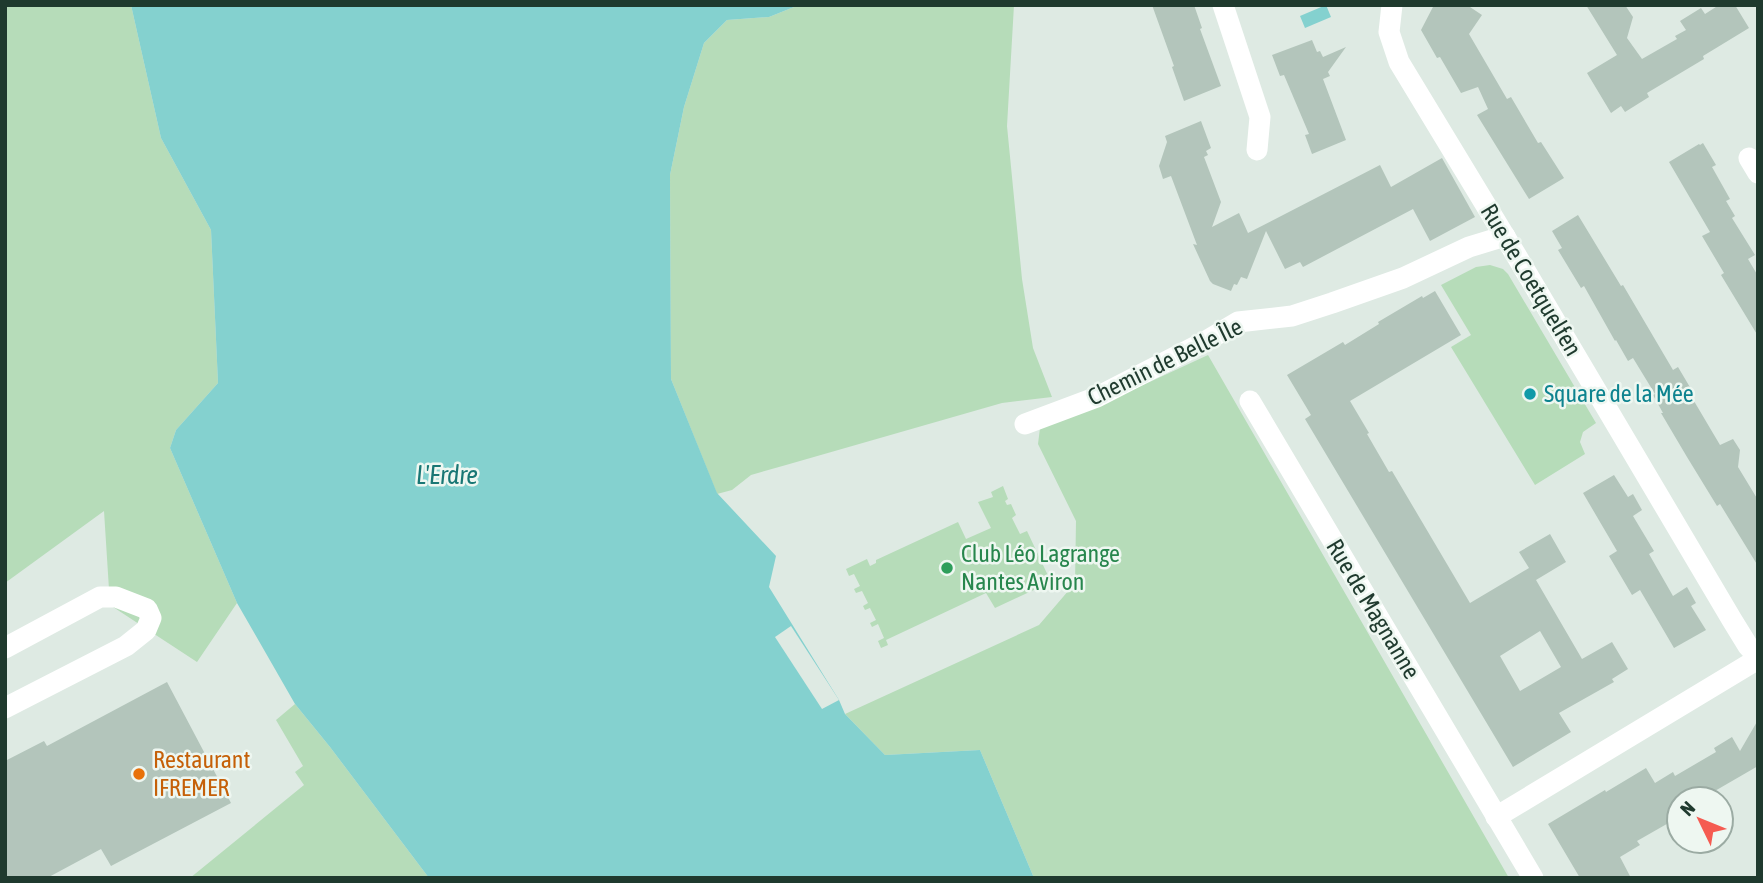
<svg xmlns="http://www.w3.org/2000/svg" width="1763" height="883" font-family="'Asap Condensed',sans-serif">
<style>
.green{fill:#b6dcb9}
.water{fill:#84d1cf}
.pier{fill:#deeae3}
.building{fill:#b3c5bb;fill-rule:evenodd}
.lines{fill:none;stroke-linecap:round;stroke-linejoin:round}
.minor{stroke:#fff;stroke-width:21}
.culture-dot{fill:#0f9aa8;stroke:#eef7f1;stroke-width:2.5}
.leisure-dot{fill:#2e9e5b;stroke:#eef7f1;stroke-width:2.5}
.food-dot{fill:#e8710a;stroke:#eef7f1;stroke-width:2.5}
.labels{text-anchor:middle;stroke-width:5;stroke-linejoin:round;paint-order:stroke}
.street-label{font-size:24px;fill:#1f3a2e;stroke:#eef7f1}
.culture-label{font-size:24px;fill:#0d838f;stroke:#eef7f1;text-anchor:start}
.leisure-label{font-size:24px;fill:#27864d;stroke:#eef7f1;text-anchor:start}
.food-label{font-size:24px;fill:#c56008;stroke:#eef7f1;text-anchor:start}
.water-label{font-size:26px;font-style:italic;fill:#197775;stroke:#eef7f1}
</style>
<rect width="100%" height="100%" fill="#deeae3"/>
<g class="green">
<polygon points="5,5 131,5 161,138 211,230 218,383 176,430 170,448 237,603 197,662 110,605 104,511 5,583"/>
<polygon points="799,5 1014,5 1007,126 1022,279 1033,348 1052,397 1002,403 786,465 751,475 732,490 717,494 671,379 670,175 684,107 704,43 727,20 769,17"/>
<polygon points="1490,265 1503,269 1508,274 1596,423 1583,432 1580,442 1585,454 1535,485 1451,347 1471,335 1441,285 1476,267"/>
<polygon points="1208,355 1509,878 1034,878 980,750 885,755 845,714 1039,625 1075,583 1076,521 1038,444 1040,428 1102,404"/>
<polygon points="1003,486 1008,499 1005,501 1007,505 1011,504 1016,515 1012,518 1020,534 1027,531 1051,582 995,608 986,593 886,640 888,645 881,648 878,641 884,638 878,624 872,627 870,623 876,620 870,608 865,610 863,606 868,603 862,591 856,593 854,589 860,586 854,574 849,576 846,569 867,559 870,566 876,563 876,560 958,522 966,539 991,528 978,502 993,497 991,492"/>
<polygon points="295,704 330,747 429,878 190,878 304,785 295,772 303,766 276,720"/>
</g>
<g class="water">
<polygon points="131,5 799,5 769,17 727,20 704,43 684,107 670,175 671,379 717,493 776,556 769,587 839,700 845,714 885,755 980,750 1034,878 429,878 330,747 295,704 237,603 170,448 176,430 218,383 211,230 161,138"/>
<polygon points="1326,5 1331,17 1305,28 1300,16"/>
</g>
<polygon class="pier" points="791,626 839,700 822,709 775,637"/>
<g class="building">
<polygon points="1152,5 1194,5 1202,28 1200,29 1221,86 1184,101 1172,67 1174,66"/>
<polygon points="1434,5 1467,5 1482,15 1469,34 1507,99 1511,97 1538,143 1541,142 1564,178 1529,199 1477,115 1488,109 1478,87 1461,93 1440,57 1437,58 1421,30"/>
<polygon points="1586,5 1625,5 1633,17 1627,38 1642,59 1677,39 1675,36 1686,30 1680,21 1701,8 1705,14 1719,5 1735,5 1749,28 1703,56 1704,59 1647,93 1649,97 1625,112 1621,106 1611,113 1587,73 1617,55"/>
<polygon points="1312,40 1317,52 1320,51 1323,57 1346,47 1328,72 1330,76 1323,79 1346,140 1312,154 1305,135 1309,134 1284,75 1280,76 1272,55"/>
<polygon points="1201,121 1211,148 1206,151 1208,155 1204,157 1221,202 1212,227 1239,213 1248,233 1380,165 1391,187 1442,158 1475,217 1430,241 1413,209 1303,267 1300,262 1285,269 1266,231 1247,279 1241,277 1237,285 1234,284 1231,291 1213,284 1210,281 1193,244 1197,245 1171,176 1163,179 1159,166 1167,142 1165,136"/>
<polygon points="1703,143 1716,165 1712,167 1730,199 1726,201 1735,216 1732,218 1755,255 1748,259 1758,276 1758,336 1721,275 1724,273 1702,236 1710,232 1669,162 1699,144 1700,145"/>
<polygon points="1578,215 1621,286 1623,285 1673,370 1678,367 1694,394 1691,396 1720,445 1733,439 1740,450 1738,467 1758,500 1758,566 1720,504 1717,506 1687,457 1661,413 1663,413 1653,395 1655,394 1633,358 1628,361 1616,340 1615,341 1584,286 1581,288 1558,250 1562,248 1552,231"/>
<path d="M 1435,291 L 1461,335 L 1350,401 L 1369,433 L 1367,434 L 1389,472 L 1392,471 L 1470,603 L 1529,568 L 1519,552 L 1550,534 L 1566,562 L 1536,580 L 1582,659 L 1612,642 L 1628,669 L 1612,679 L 1614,682 L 1559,713 L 1571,732 L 1513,767 L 1305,419 L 1311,415 L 1287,375 L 1343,342 L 1345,345 L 1379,324 L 1378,322 L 1422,296 L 1423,298 ZM 1540,631 L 1561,667 L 1520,691 L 1500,656 Z"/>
<polygon points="1614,475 1628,497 1633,494 1642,510 1633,516 1654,551 1649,554 1673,596 1687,587 1696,603 1691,606 1706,630 1674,648 1640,590 1632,595 1609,556 1617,551 1583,493"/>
<polygon points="167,682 231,803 111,866 101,849 47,878 5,878 5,761 44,741 47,746"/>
<polygon points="1758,720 1758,766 1701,799 1679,799 1679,817 1637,841 1640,845 1620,857 1631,878 1580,878 1548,824 1605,790 1606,792 1646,768 1655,783 1673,772 1675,776 1716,752 1714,748 1732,737 1740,751"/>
</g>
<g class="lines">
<g class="minor">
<polyline points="1223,5 1260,117 1257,150"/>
<polyline points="1392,5 1389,32 1399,62 1516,255 1732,620 1748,646 1758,657"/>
<polyline points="1749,158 1758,173"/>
<polyline points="1250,401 1533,878"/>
<polyline points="1025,424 1097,397 1206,341 1238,322 1292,316 1332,303 1403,278 1469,247 1505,236"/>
<polyline points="5,648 100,597 116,597 147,609 151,618 146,630 126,646 5,708"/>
<polyline points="1496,817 1758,659"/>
</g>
</g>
<circle class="culture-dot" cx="1530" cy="394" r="7"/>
<circle class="leisure-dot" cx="947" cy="568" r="7"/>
<circle class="food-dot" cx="139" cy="774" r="7"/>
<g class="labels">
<g class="street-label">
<text transform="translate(1531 280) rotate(59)" y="8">Rue de Coetquelfen</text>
<text transform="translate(1165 362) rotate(-26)" y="8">Chemin de Belle Île</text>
<text transform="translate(1373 609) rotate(59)" y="8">Rue de Magnanne</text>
</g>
<g class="culture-label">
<text x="1544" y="402">Square de la Mée</text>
</g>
<g class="leisure-label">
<text x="961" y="562">Club Léo Lagrange<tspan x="961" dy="28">Nantes Aviron</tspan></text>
</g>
<g class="food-label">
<text x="153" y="768">Restaurant<tspan x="153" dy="28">IFREMER</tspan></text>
</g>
<g class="water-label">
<text x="447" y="484">L'Erdre</text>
</g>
</g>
<rect width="1763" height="883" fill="none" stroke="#1f3a2e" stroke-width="14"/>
<g transform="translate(1700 820) rotate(313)"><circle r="33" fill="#eef7f1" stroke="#9baba3" stroke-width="2"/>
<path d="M0-5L12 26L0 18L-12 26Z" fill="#f55b51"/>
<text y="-10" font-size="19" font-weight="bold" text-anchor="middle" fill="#1f3a2e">N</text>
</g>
</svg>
